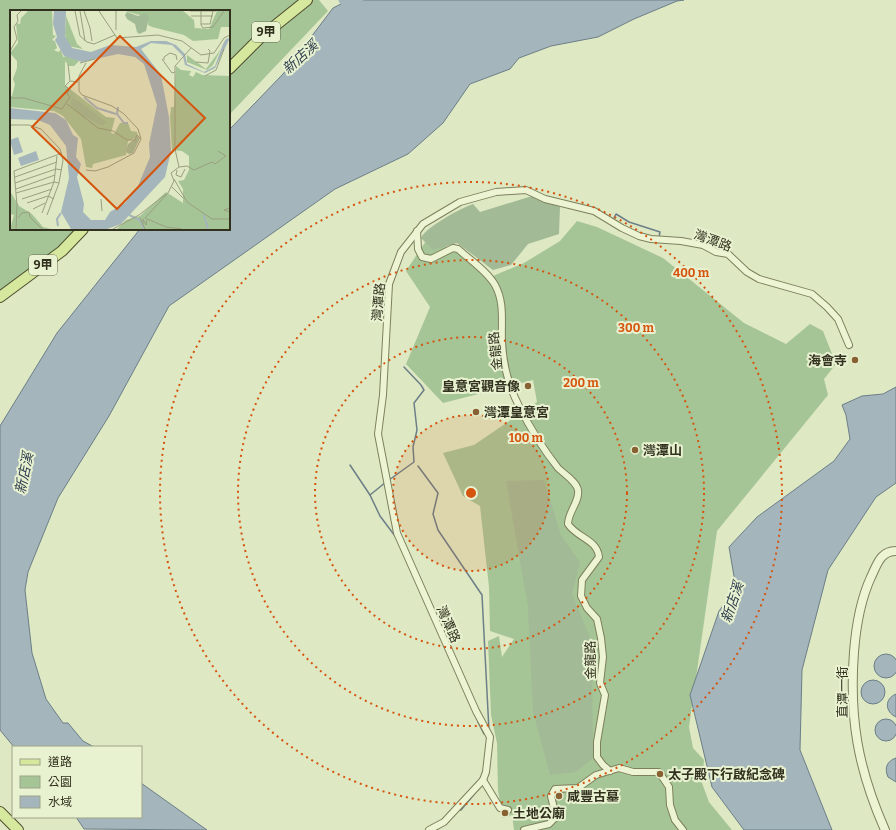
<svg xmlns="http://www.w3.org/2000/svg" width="896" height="830" font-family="Bitter,'Noto Sans TC',serif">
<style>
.green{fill:#a6c597}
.cemetery{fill:#a2ba96}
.water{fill:#a4b5bb;stroke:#6c7f88}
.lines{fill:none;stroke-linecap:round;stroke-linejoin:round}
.stream{stroke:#6c7f88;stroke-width:1.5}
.river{stroke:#a4b5bb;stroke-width:9}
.minor-casing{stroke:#7d805b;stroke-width:8}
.tertiary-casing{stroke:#7d805b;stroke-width:10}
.primary-casing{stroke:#4d4e2f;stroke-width:12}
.minor{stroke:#ecf4d4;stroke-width:6}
.tertiary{stroke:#ecf4d4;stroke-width:8}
.primary{stroke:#d6e89d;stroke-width:10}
.ring{fill:none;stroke:#d6550e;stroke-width:2;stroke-dasharray:2 4}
.poi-dot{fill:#886132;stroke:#e8f1d0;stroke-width:1.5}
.labels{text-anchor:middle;stroke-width:4;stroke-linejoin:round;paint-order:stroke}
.shield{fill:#e8f1d0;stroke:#686b53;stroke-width:1}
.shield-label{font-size:12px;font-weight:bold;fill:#31311e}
.street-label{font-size:13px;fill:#31311e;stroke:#e8f1d0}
.poi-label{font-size:13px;font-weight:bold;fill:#31311e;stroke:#e8f1d0;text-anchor:start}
.water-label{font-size:14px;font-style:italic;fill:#2f3f4f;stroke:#e8f1d0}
.inset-river{fill:none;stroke:#a4b5bb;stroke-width:2}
.inset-road{fill:none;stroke:#999f80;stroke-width:1}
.view{fill:#d6550e;fill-opacity:0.15;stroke:#d6550e;stroke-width:2}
.inset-edge{fill:none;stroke:#31311e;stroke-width:2}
.centre{fill:#d6550e;stroke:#e8f1d0;stroke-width:2}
.ring-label{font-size:12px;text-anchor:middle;font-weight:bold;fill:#d6550e;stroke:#e8f1d0;stroke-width:4;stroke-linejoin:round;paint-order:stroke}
</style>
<rect width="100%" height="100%" fill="#dee8c2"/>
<g class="green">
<polygon points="0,0 319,0 328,11 229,115 229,11 11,11 11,229 80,229 0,301"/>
<polygon points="577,221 597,227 663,258 744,323 786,344 810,324 823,331 836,364 824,379 828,395 717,531 689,727 693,748 704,760 702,783 709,802 732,830 514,830 512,815 503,818 498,791 497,743 491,715 488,641 499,636 502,657 514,639 490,631 489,587 480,506 463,496 443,453 474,445 537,402 533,380 443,403 406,364 430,307 406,271 426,241 464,251 493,276 524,263 560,241"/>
</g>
<g class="cemetery">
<path d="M 532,196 L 560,207 L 559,234 L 528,244 L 511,265 L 493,270 L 457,243 L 433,250 L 421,238 C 426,227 461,208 473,204 L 480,212 Z"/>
<polygon points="544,480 561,535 580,562 572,594 592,642 593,758 576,772 550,775 533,712 528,607 506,481"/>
</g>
<g class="water">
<polygon points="349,0 684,0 677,1 634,19 598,37 551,46 519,58 510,69 470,84 443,123 408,154 335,189 169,306 109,416 58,498 28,572 25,590 32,653 46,699 63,723 68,723 83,741 94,747 14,747 0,730 0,426 57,333 140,229 229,229 229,130 283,74 333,8"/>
<polygon points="896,387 896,483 876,497 828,570 802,670 800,750 832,830 744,830 712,787 690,695 719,611 736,588 729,547 757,517 834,461 850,439 846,415 842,405 862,396 883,394"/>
<circle cx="886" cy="666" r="12"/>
<circle cx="873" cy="692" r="12"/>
<path d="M 896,694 L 896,717 C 885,712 884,699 896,694 Z"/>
<circle cx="886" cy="730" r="11"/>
<path d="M 896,758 L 896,782 L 888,777 C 884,768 887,761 896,758 Z"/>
<polygon points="141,783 207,830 84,829 76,817 141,817"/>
</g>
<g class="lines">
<g class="stream">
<polyline points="613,220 616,214 629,222 660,232 659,237"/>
<polyline points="350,465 370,495 380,516 395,536"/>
<polyline points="418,466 438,493 433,514 438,530 482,595 489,731"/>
<polyline points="389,480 414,462 413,447 417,430 414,403 424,390 421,385 404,367"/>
<polyline points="370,495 386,482"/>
<polyline points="478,722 484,734"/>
<polyline points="458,810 461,810 481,786"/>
</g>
<polyline class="river" points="343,0 359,2"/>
<g class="minor-casing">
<g id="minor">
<path d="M 417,231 L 418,249 L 422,257 L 431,259 L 453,248 L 458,249 C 470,260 487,271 495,285 C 505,303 501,323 502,342 C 503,363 509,387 519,406 C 530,428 543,449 558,468 C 564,474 576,481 578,490 C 580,501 568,512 568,524 C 577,538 597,539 599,557 L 582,580 L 581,596 L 587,608 L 597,619 L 601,638 L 603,657 L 600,683 L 605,695 L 597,742 L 597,757 L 603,765 L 610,771"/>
<polyline points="483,780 500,808 508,810"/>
<polyline points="429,830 444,822 483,780 486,772 490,737 476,711 397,533 378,434 383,395 389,284 401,252 423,224 460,202 496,192 526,190 545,199 594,211 622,228 639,236 651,239 681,241 703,245 716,252 728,254 747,272 759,279 812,294 827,307 838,319 849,345"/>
<polyline points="524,830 549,824 556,817 551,796 555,789 578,788 596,775 619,768 633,772 659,772 669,787 670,805 675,820 683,830"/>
</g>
</g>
<g class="tertiary-casing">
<path id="tertiary" d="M 885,830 C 858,769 849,718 854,652 C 856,626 860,601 871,577 C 877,565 880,551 896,551"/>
</g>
<g class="primary-casing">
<g id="primary">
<polyline points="229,69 261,37 307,0"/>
<polyline points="0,297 62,251 83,229"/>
<polyline points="0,812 18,830"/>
</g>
</g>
<use href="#minor" class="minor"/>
<use href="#tertiary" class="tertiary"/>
<use href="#primary" class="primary"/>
</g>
<circle cx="471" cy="493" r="78" fill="#d6550e" fill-opacity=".12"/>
<g class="ring">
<circle cx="471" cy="493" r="78"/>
<circle cx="471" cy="493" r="156"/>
<circle cx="471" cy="493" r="233"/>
<circle cx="471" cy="493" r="311"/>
</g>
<g class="poi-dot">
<circle cx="855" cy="360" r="4"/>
<circle cx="528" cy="386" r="4"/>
<circle cx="476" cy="412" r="4"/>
<circle cx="635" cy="450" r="4"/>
<circle cx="660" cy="774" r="4"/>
<circle cx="559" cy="796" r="4"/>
<circle cx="505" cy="813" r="4"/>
</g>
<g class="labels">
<g class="shield">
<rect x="252" y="22" width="28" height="20" rx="3"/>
<rect x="29" y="255" width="28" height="20" rx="3"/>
</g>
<g class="shield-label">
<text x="266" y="36">9甲</text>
<text x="43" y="269">9甲</text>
</g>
<g class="street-label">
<text transform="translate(713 240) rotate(20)" y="5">灣潭路</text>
<text transform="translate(378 302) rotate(-85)" y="5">灣潭路</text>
<text transform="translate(495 351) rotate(-96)" y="5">金龍路</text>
<text transform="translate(449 624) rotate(66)" y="5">灣潭路</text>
<text transform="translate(590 660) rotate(-91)" y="5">金龍路</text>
<text transform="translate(842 692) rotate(-90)" y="5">直潭一街</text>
</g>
<g class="poi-label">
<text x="847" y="365" text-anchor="end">海會寺</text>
<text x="520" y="391" text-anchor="end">皇意宮觀音像</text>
<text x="484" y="417">灣潭皇意宮</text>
<text x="643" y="455">灣潭山</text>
<text x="668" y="779">太子殿下行啟紀念碑</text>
<text x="567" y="801">咸豐古墓</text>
<text x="513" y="818">土地公廟</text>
</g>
<g class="water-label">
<text transform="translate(300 57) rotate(-42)" y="5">新店溪</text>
<text transform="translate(24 473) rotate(-78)" y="5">新店溪</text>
<text transform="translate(732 602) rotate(-71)" y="5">新店溪</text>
</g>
</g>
<g transform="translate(10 10)">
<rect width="220" height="220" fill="#dee8c2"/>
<path d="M 18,1 L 42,1 L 43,25 L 46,26 L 42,30 L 45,31 L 47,38 L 44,40 L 48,42 L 51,40 L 53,47 L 57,46 L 69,51 L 64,56 L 59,56 L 55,51 L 55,75 L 96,107 L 105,108 L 101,123 L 104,124 L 110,113 L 118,113 L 121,121 L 127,122 L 128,127 L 118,131 L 116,145 L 83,154 L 82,158 L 76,157 L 71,129 L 53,106 L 44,101 L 0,97 L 0,86 L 2,86 L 5,74 L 3,69 L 7,58 L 7,51 L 0,43 L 8,33 L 6,13 L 10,14 L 11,8 ZM 115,1 L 173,1 L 184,10 L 185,20 L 185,18 L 199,19 L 207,1 L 220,1 L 220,11 L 219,17 L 211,17 L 208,29 L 183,31 L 174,25 L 142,17 L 138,15 L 137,7 ZM 56,6 L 67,34 L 73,39 L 58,36 L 55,24 ZM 211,39 L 203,55 L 197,60 L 177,52 L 177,45 L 196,59 ZM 166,56 L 171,60 L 181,61 L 179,65 L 183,67 L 186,62 L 192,65 L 220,66 L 220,219 L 107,219 L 116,210 L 130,206 L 156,182 L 173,193 L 173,179 L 168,171 L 174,170 L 179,160 L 179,146 L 172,141 L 162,140 L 160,107 L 161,97 L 164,97 ZM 0,181 L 9,196 L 22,204 L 33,217 L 41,219 L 0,219 L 4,205 L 0,204 Z" fill="#a6c597"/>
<path d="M 117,2 L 128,6 L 136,3 L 139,6 L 136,21 L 129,24 L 127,22 L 125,14 L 117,9 L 115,5 ZM 62,88 L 70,92 L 96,112 L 93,116 L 71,105 L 60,94 ZM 127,127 L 130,128 L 123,143 L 119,144 L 116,142 L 118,134 Z" fill="#a2ba96"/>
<path d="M 44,1 L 56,1 L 55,26 L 62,38 L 81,42 L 100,35 L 126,37 L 141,31 L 156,31 L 166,35 L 175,44 L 177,54 L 194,62 L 205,56 L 213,34 L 216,29 L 220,28 L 205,58 L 195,63 L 175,55 L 173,46 L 162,35 L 141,33 L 131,39 L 151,65 L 159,107 L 161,141 L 155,167 L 111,214 L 97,219 L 61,219 L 51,202 L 59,168 L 56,136 L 40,115 L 28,110 L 0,109 L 0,98 L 45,103 L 56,110 L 63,125 L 68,128 L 66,147 L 71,154 L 67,167 L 74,194 L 73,202 L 81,210 L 95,210 L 100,202 L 115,193 L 128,176 L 140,147 L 139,134 L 147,95 L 134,54 L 125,47 L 108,44 L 72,52 L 54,46 L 45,30 L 47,27 L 43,14 ZM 8,127 L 13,142 L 4,145 L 0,130 ZM 26,141 L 29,150 L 11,156 L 8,148 Z" fill="#a4b5bb"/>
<path class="inset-river" d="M 74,87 L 87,98 L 106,104M 108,97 L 107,104 L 114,113 L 118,113M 119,205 L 130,210 L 134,219M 194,205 L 198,219M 48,216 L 47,209 L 51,203"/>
<path class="inset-road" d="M 65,1 L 70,26 L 77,32 L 84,34 L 105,25M 70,1 L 75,31M 74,1 L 80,18 L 82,31M 89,1 L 107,28 L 148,25 L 172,31 L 191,45 L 204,43 L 214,28 L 220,25M 106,1 L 106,20M 180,1 L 206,1M 191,1 L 191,15 L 193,18 L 203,17 L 214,1M 181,6 L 203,6M 191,14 L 200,14 L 203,1M 0,41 L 7,29 L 4,17 L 8,11 L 7,5 L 11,1M 152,49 L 162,63 L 165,62M 154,50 L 154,47 L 160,43 L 166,45 L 167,50M 186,52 L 198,53 L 200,41 L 198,39M 70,53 L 85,49M 76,53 L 69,66 L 69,81 L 72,85 L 102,96 L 114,104 L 128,119 L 131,129 L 124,143 L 98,157 L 85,161 L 76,160M 58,54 L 60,71M 195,66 L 206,60 L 214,39M 0,88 L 14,88 L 52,99 L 60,87 L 57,84 L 59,79 L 55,76 L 60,71 L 68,72M 57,94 L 88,118 L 103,121 L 117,130 L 125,130 L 127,125 L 130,128M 0,115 L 19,115 L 31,119 L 50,139 L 53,150 L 49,173 L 37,205M 169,157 L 177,156 L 184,160 L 202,152 L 205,154 L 216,146 L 208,141M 167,160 L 166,165 L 171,167 L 175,159M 5,167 L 47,152M 164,169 L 177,192 L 202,209 L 220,209M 5,173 L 46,159 L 52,160M 162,177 L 173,188M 6,179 L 45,165M 6,183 L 44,172 L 49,173M 12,189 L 42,179M 91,189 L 92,201M 17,193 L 38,186 L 44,189M 220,198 L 214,200 L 220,202M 23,199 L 35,193M 32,203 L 44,172 L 47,146M 8,208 L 12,203 L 19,202 L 20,207 L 32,219M 130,208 L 135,219M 133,214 L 133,209 L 136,215 L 137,210M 6,219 L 7,195 L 4,161 L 52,143M 103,219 L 129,205 L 156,184M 172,219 L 156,217 L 135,208 L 158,183 L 164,171 L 161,163 L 169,157 L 165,139 L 165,56 L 181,38"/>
<path class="view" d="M 110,26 L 195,108 L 107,199 L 22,117 Z"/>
<rect width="220" height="220" class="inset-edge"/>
</g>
<circle cx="471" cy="493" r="6" class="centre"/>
<g class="ring-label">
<text x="691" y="277">400 m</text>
<text x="636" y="332">300 m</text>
<text x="581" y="387">200 m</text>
<text x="526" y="442">100 m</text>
</g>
<rect x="12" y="746" width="130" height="72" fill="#e8f1d0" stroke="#9fa489"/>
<rect x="20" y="759" width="20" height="6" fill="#d6e89d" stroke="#9fa489"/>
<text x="48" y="766" font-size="12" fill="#31311e">道路</text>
<rect x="20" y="776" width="20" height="12" fill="#a6c597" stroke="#9fa489"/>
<text x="48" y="786" font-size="12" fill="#31311e">公園</text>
<rect x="20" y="796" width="20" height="12" fill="#a4b5bb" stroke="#9fa489"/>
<text x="48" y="806" font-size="12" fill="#31311e">水域</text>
</svg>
